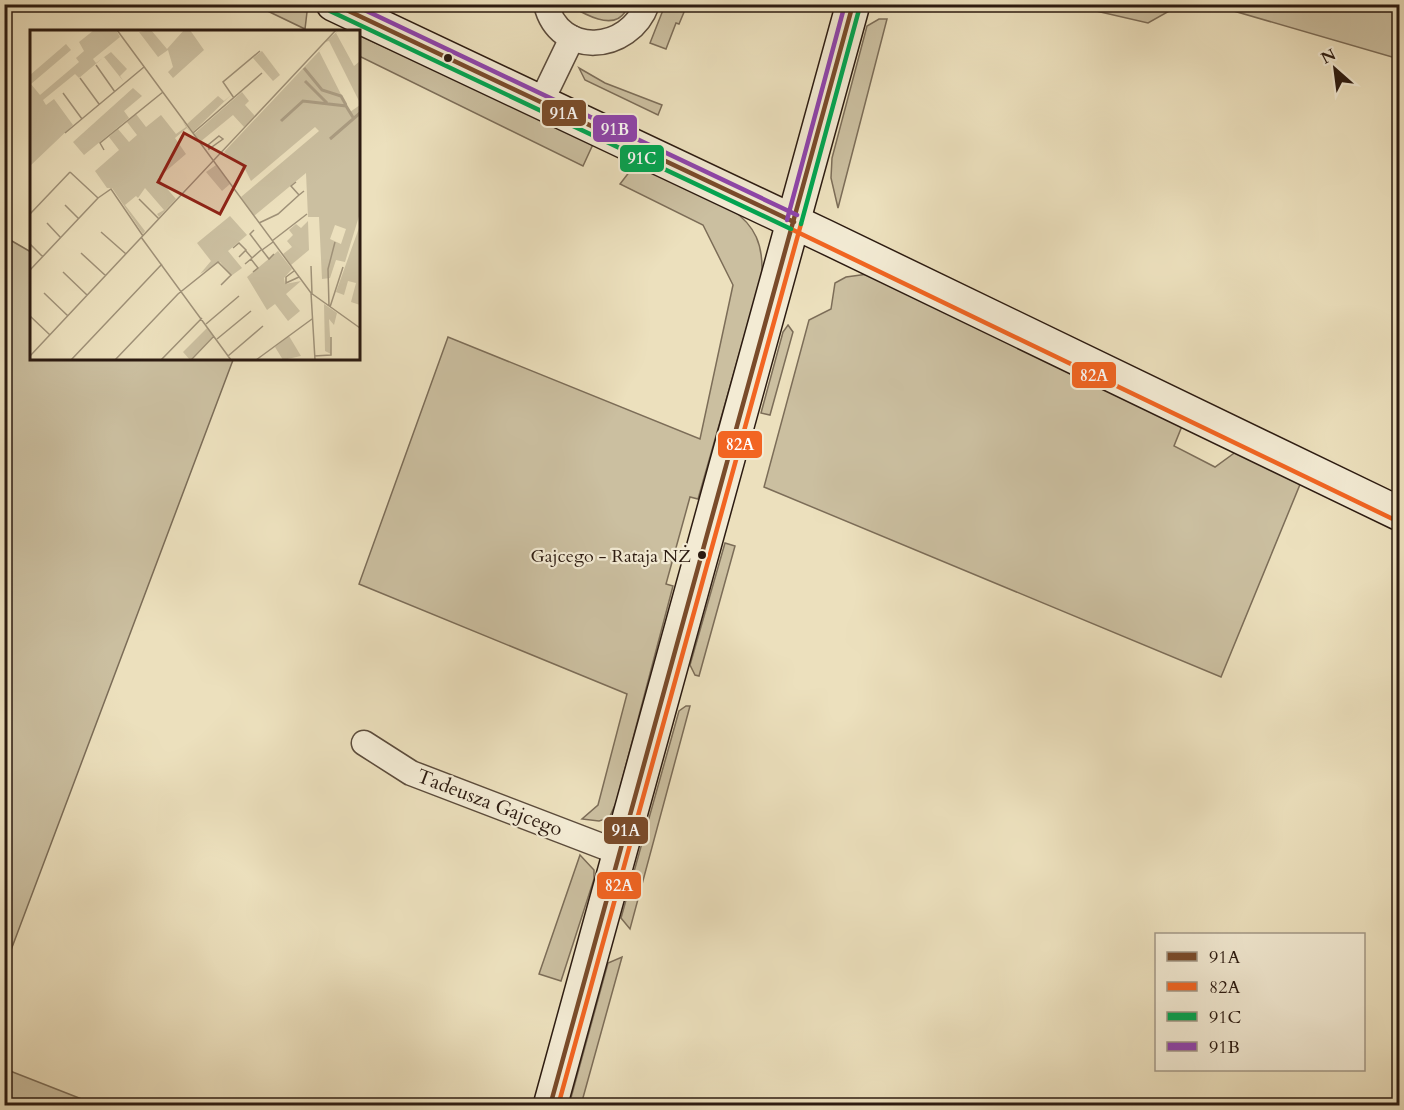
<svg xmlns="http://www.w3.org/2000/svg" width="1404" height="1110" font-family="Cardo,serif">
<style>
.green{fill:#cbbfa0;stroke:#7c6d58;stroke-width:1.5}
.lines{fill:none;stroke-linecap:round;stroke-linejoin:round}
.lane-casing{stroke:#5c4c3c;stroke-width:27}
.secondary-casing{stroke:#2c1b11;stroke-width:36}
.lane{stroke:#f3ebd4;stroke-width:24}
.secondary{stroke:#f3ebd4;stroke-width:33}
.bus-1-casing{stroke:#f3ebd4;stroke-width:9}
.bus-2-casing{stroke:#f3ebd4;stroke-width:9}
.bus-3-casing{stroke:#f3ebd4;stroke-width:9}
.bus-4-casing{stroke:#f3ebd4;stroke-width:9}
.bus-1{stroke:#7a4b2a;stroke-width:4.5}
.bus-2{stroke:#f26522;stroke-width:4.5}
.bus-3{stroke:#00a651;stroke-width:4.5}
.bus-4{stroke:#8e44ad;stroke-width:4.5}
.bus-dot{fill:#2c1b11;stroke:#f3ebd4;stroke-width:2}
.labels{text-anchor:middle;stroke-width:4.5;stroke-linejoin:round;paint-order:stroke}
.bus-label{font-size:18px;fill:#2c1b11;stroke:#f3ebd4;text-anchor:end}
.street-label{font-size:20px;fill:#2c1b11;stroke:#f3ebd4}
.inset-river{fill:none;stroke:#ab9d83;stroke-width:3}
.inset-road{fill:none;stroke:#9f9178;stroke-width:1.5}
.view{fill:#8f2418;fill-opacity:0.15;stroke:#8f2418;stroke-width:3}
.inset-edge{fill:none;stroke:#2c1b11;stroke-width:3}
.line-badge{stroke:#f3ebd4;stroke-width:2}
.badge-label{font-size:16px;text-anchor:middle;font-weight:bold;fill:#fff}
</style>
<rect width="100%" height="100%" fill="#ece0bd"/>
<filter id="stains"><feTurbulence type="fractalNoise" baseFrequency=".00333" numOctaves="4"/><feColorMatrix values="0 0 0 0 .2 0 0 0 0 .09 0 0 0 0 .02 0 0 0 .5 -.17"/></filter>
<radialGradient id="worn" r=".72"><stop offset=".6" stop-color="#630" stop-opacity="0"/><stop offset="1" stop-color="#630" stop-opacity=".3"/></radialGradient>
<g class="green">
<polygon points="255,5 292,5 307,12 305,29"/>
<path d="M 569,5 L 607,5 L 625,12 C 613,31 584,14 569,5 Z"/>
<polygon points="665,5 687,5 679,24 676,23 666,49 650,43"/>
<polygon points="1070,5 1180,5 1148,23"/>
<polygon points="1213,5 1399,5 1399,59"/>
<polygon points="879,19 887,19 838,208 831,178 832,158 867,26"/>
<polygon points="358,35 594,142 583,166 359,56"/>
<polygon points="579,68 605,83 662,105 658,115 585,80"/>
<path d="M 637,162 L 731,209 C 756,226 763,245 762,274 L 698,499 L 690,497 L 666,584 L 673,586 L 616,803 L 609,818 L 599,821 L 582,819 L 598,805 L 627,694 L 359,584 L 448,337 L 700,439 L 733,285 L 703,225 L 620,184 Z"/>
<polygon points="5,237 31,252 32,358 233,360 5,966"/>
<polygon points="868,274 1182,426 1174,446 1215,467 1237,451 1301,482 1221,677 764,487 809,320 831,309 835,283 846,277"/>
<polygon points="788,325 793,332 770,415 761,413 783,332"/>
<polygon points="725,543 735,546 699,676 695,675 690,665"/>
<polygon points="686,706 690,706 630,929 621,918 679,711"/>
<polygon points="580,855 594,870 594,879 561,981 539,974"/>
<polygon points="622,957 581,1105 569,1105 608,963"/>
<polygon points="5,1069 97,1105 5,1105"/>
</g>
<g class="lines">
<g class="lane-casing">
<g id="lane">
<path d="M 546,4 C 559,58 629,53 647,4"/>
<polyline points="541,102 572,38"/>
<polyline points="364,743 411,773 620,853"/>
</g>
</g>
<g class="secondary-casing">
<g id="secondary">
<polyline points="333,4 824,236 1400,514"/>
<polyline points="550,1106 853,4"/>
</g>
</g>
<use href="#lane" class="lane"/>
<use href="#secondary" class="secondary"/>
<g class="bus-1-casing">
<g id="bus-1">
<polyline points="334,4 794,222"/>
<polyline points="550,1106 853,4"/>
</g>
</g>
<g class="bus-2-casing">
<g id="bus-2">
<polyline points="791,229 1397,521"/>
<polyline points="558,1106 801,224"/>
</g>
</g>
<g class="bus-3-casing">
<g id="bus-3">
<polyline points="330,11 791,229"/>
<polyline points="801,224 860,6"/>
</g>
</g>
<g class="bus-4-casing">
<g id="bus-4">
<polyline points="352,4 797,215"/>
<polyline points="787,220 845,4"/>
</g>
</g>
<use href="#bus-1" class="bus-1"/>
<use href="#bus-2" class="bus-2"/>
<use href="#bus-3" class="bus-3"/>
<use href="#bus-4" class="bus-4"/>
</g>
<g class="bus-dot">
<circle cx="448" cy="58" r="5"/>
<circle cx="702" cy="555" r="5"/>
</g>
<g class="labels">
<g class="bus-label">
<text x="691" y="562">Gajcego - Rataja NŻ</text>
</g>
<g class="street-label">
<text transform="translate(490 802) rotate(21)" y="7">Tadeusza Gajcego</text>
</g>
</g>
<g transform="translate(30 30)">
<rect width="330" height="330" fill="#ece0bd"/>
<path d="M 64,0 L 86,0 L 90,7 L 63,29 L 66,33 L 81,22 L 97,39 L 90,46 L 94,52 L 74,27 L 49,48 L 45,44 L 13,70 L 16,75 L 24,69 L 43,95 L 0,136 L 0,45 L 36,14 L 41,20 L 1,54 L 10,65 L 49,32 L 46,28 L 54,21 L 49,12 ZM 121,0 L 137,19 L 154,0 L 160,0 L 174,20 L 143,48 L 138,42 L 143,37 L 138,20 L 128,27 L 109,2 ZM 309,0 L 306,3 L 324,36 L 330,31 L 330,73 L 299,11 L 295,12 ZM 295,15 L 289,21 L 320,82 L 330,75 L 330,183 L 315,232 L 306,230 L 300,248 L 292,249 L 289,187 L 278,187 L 276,143 L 224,186 L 211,167 L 289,101 L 285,97 L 221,151 L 215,139 L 194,122 ZM 305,195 L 316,199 L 311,214 L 300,209 ZM 232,21 L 250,45 L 243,51 L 223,28 ZM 103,58 L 112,66 L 94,81 L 99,88 L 54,125 L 43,112 ZM 212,62 L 219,71 L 215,75 L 225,86 L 214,97 L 203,85 L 170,112 L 164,104 ZM 201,65 L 163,102 L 157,94 L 188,66 L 194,71 ZM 106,84 L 116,97 L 131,85 L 146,104 L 156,97 L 152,90 L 162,104 L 157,98 L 145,108 L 156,124 L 128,148 L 146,169 L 129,187 L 127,184 L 134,180 L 115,158 L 108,168 L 106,166 L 95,175 L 115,201 L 113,204 L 82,158 L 77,158 L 65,141 L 89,120 L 79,107 L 88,99 L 99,112 L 107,105 L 97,92 ZM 186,135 L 200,154 L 192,161 L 176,142 ZM 200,186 L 217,205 L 198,221 L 212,238 L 201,246 L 190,232 L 170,244 L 181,231 L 167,213 ZM 278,191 L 279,220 L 261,235 L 253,224 L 262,217 L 257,211 L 263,205 L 259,200 L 266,194 L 271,198 ZM 330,195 L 330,275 L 321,272 L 326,253 L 318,251 L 314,265 L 306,262 ZM 248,221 L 262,239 L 254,248 L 255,254 L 271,251 L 256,264 L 270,281 L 258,291 L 245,274 L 237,280 L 217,247 ZM 294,274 L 307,283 L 304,295 L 299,289 L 301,324 L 295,321 ZM 171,290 L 183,306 L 160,330 L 153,322 L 177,298 ZM 259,306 L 271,326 L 253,330 L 245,317 Z" fill="#cbbfa0" fill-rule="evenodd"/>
<path class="inset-river" d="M 274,38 L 292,60 L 311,66 L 316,75M 275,51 L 297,73M 251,91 L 273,71 L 316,76 L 324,89M 300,109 L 330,83"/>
<path class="inset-road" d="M 87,0 L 281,263 L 330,298M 66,35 L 85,62M 50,48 L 69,74M 33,63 L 52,89M 204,68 L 193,52 L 230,21M 35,103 L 114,37M 163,103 L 232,43M 189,106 L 193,109 L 179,119 L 178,115 ZM 74,120 L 70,113 L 133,62M 266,152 L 261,156 L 269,165 L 274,161M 68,168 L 81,159 L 113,206M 109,169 L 129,189M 35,175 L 49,189M 0,184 L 40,142M 17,193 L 31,208M 229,193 L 248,184 L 269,165M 224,200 L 220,204 L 232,220 L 243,212M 71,202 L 96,224M 111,207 L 201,330M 242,211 L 277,184M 0,214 L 13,227M 203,218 L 209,213 L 216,220 L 209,227M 232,220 L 239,229 L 244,224M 216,221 L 222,228 L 231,220M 51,223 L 76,246M 215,234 L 221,229 L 228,238 L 223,242M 281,236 L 282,264M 0,240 L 68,168 L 40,142M 264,241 L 256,247 L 256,253 L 269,247M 33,242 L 57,265M 14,263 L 38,286M 281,263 L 285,330M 299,276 L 298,239 L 305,212M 300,277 L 313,237M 0,286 L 20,305M 176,294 L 209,266M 187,309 L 221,281M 0,326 L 306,0M 198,326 L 233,296M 284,326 L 301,325 L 301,307M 41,330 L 132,234M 85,330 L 148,264 L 188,232 L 201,245 L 191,255M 131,330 L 172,288M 161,330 L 184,306M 226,330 L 282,289"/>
<path class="view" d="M 154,103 L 215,136 L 190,184 L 128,152 Z"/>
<rect width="330" height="330" class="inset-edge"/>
</g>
<g class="line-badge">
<rect x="541" y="99" width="46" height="28" rx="6" fill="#7a4b2a"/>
<rect x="592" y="114" width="46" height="29" rx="6" fill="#8e44ad"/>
<rect x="619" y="144" width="46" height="29" rx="6" fill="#00a651"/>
<rect x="1071" y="361" width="46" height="28" rx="6" fill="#f26522"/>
<rect x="717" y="430" width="46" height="29" rx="6" fill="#f26522"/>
<rect x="603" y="816" width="46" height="29" rx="6" fill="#7a4b2a"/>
<rect x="596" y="871" width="46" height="29" rx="6" fill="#f26522"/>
</g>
<g class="badge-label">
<text x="564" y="119">91A</text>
<text x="615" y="135">91B</text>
<text x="642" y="164">91C</text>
<text x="1094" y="381">82A</text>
<text x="740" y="450">82A</text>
<text x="626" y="836">91A</text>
<text x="619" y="891">82A</text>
</g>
<rect width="1404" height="1110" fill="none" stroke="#ece0bd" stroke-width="24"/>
<rect x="6" y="6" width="1392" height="1098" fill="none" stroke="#2c1b11" stroke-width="3"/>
<rect x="12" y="12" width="1380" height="1086" fill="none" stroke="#2c1b11" stroke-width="1.5"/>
<rect x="1155" y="933" width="210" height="138" fill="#f3ebd4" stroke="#a39886" stroke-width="1.5"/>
<rect x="1167" y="952" width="30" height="9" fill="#7a4b2a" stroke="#a39886" stroke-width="1.5"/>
<text x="1209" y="963" font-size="18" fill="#2c1b11">91A</text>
<rect x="1167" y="982" width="30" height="9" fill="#f26522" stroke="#a39886" stroke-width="1.5"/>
<text x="1209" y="993" font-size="18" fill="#2c1b11">82A</text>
<rect x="1167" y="1012" width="30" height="9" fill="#00a651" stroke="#a39886" stroke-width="1.5"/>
<text x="1209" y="1023" font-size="18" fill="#2c1b11">91C</text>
<rect x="1167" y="1042" width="30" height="9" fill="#8e44ad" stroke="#a39886" stroke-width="1.5"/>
<text x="1209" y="1053" font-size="18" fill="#2c1b11">91B</text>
<g transform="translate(1335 69) rotate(332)" stroke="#f3ebd4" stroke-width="4.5" paint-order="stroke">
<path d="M0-4.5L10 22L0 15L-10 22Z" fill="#2c1b11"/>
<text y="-9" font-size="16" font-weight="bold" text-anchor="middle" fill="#2c1b11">N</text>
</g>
<rect width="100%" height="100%" filter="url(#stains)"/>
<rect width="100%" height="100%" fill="url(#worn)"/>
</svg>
